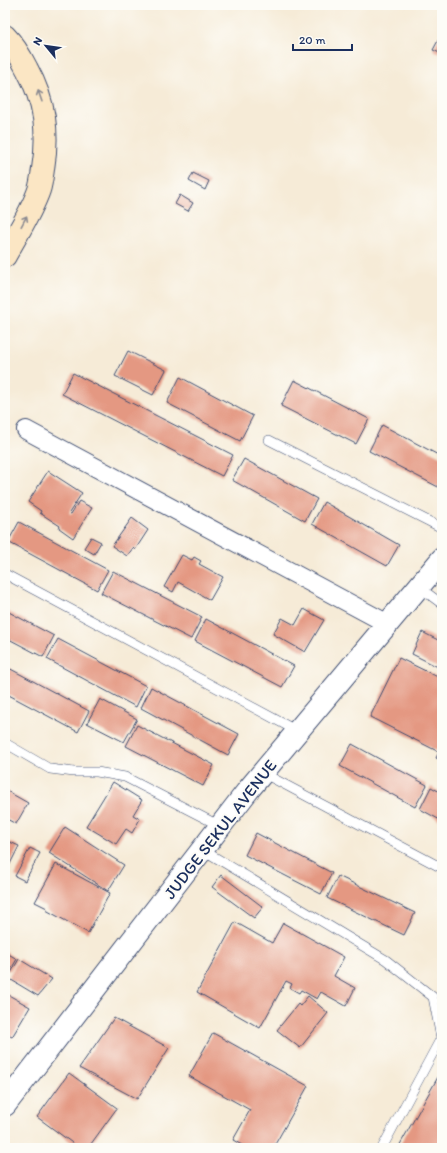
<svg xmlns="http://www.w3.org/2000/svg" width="447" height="1153" font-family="Itim,sans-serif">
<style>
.building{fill:#e49882}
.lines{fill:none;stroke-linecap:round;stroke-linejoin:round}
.service-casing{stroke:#3c4b70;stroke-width:10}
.minor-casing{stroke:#3c4b70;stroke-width:20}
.tertiary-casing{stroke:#3c4b70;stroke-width:24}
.secondary-casing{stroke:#3c4b70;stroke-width:24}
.service{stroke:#fff;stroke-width:9}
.minor{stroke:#fff;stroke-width:18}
.tertiary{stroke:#fff;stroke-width:22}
.secondary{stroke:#fbe6c4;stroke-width:22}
.oneway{stroke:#8b8a91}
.labels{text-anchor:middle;stroke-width:4;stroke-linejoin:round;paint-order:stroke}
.street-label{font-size:17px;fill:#1b2f5e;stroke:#fdfcf7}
</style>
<rect width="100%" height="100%" fill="#fdfcf7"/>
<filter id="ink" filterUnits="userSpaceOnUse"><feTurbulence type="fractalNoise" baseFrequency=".025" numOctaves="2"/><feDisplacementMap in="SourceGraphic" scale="8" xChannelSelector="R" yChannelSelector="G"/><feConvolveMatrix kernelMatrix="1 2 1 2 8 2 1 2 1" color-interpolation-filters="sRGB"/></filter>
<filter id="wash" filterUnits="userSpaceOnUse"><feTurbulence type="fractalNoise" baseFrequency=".012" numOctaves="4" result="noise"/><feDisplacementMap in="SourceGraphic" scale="16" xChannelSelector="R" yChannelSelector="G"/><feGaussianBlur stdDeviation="0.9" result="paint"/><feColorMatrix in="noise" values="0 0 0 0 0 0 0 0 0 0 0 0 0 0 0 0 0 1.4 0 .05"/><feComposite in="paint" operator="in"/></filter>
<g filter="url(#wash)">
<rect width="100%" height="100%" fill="#f6ebd7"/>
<g id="blocks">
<g class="building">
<polygon points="442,33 442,54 433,50"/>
<polygon points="193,173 209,181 205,190 189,181"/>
<polygon points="180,195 193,203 188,211 175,204"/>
<polygon points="128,351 166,370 153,395 115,376"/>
<polygon points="73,373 233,455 222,476 62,394"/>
<polygon points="180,377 253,416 240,441 167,403"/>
<polygon points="294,380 369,419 356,444 281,406"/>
<polygon points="382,425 442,457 442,489 369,451"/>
<polygon points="244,459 317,499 305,521 232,480"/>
<polygon points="48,471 82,493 69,513 71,514 79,501 92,508 73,538 59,528 60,526 40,513 41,511 28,502"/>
<polygon points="324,502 399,545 387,566 312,524"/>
<polygon points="132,518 148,530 135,550 133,548 127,556 112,546"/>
<polygon points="19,522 108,570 97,590 8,542"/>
<polygon points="91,537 101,542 94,554 84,548"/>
<polygon points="182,555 192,560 194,557 201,561 199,564 223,577 210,600 178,582 173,592 164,587"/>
<polygon points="113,571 202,617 191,639 101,593"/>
<polygon points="304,609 324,620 305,652 273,634 282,618 295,625"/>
<polygon points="5,610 54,636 43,657 5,637"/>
<polygon points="206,619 294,666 282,687 195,641"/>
<polygon points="422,632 442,642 442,669 412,654"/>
<polygon points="58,639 146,686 136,707 47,659"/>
<polygon points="399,658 442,679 442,761 436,758 439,752 370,717"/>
<polygon points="5,666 89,711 78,732 5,693"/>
<polygon points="151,687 239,734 228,755 141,708"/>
<polygon points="100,699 137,719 124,742 87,723"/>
<polygon points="137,725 214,765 203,786 126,746"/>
<polygon points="352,744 427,785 415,807 340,766"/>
<polygon points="113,782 142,800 133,815 140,819 132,833 126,829 116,844 86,826"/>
<polygon points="431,787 442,793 442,821 420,809"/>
<polygon points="5,790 28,803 16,824 5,818"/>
<polygon points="65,827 124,865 108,891 49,853"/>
<polygon points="256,833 332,873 321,894 245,855"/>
<polygon points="10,842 19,846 5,874 5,851"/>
<polygon points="30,848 40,853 25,881 15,876"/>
<polygon points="56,864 110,893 88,933 46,910 47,908 35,902"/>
<polygon points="221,875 263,907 254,918 212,887"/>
<polygon points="338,876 415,913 404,935 327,898"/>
<polygon points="235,922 272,943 283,923 344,957 334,976 355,988 346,1006 321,992 317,999 301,990 299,993 290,988 292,984 286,981 260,1028 197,992"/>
<polygon points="5,952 17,959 10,971 5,968"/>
<polygon points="19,959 52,979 38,996 8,978"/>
<polygon points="5,993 30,1007 12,1037 5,1033"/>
<polygon points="308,996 328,1013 300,1048 277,1030 298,1004 300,1006"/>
<polygon points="114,1018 169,1048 137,1099 79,1068"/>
<polygon points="213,1033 308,1086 273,1148 247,1148 233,1140 250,1110 189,1076"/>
<polygon points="442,1070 442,1148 398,1148"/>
<polygon points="69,1073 117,1108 88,1148 79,1148 37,1117"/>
</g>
</g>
</g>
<g filter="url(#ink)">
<use href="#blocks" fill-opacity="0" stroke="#3c4b70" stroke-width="1"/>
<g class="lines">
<g class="service-casing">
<g id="service">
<polyline points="269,440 442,528"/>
<polyline points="5,574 297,731"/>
<polyline points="419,587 442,604"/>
<polyline points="5,743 50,769 74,772 97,772 125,777 220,826"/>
<polyline points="263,773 442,868"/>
<polyline points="203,850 386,960 433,997 441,1038 382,1148"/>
</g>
</g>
<g class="minor-casing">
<polyline id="minor" points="26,430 388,624"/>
</g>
<g class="tertiary-casing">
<polyline id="tertiary" points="5,1105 249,789 442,559"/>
</g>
<g class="secondary-casing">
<path id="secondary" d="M 5,36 C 14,45 21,57 27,69 C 45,102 49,133 43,169 C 42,176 41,184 39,190 C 31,213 17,234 5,256"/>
</g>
<use href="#service" class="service"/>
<use href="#minor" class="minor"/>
<use href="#tertiary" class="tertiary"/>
<use href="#secondary" class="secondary"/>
</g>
<defs><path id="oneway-shaft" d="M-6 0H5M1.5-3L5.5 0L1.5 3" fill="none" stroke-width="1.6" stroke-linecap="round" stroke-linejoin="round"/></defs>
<g class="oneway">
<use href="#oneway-shaft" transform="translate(40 96) rotate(-109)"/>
<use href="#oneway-shaft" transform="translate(24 221) rotate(-62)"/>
</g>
</g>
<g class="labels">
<g class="street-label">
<text transform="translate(220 829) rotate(-52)" y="6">JUDGE SEKUL AVENUE</text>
</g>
</g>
<rect width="447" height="1153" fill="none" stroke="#fdfcf7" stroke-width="20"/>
<g transform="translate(46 46) rotate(299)" stroke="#fdfcf7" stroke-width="3" paint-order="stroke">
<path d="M0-3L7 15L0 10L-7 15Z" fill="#1b2f5e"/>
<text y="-6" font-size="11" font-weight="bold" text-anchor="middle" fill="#1b2f5e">N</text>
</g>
<path d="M293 44v6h59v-6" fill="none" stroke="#1b2f5e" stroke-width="2"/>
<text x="299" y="44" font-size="12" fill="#1b2f5e" stroke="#fdfcf7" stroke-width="3" paint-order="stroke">20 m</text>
</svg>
